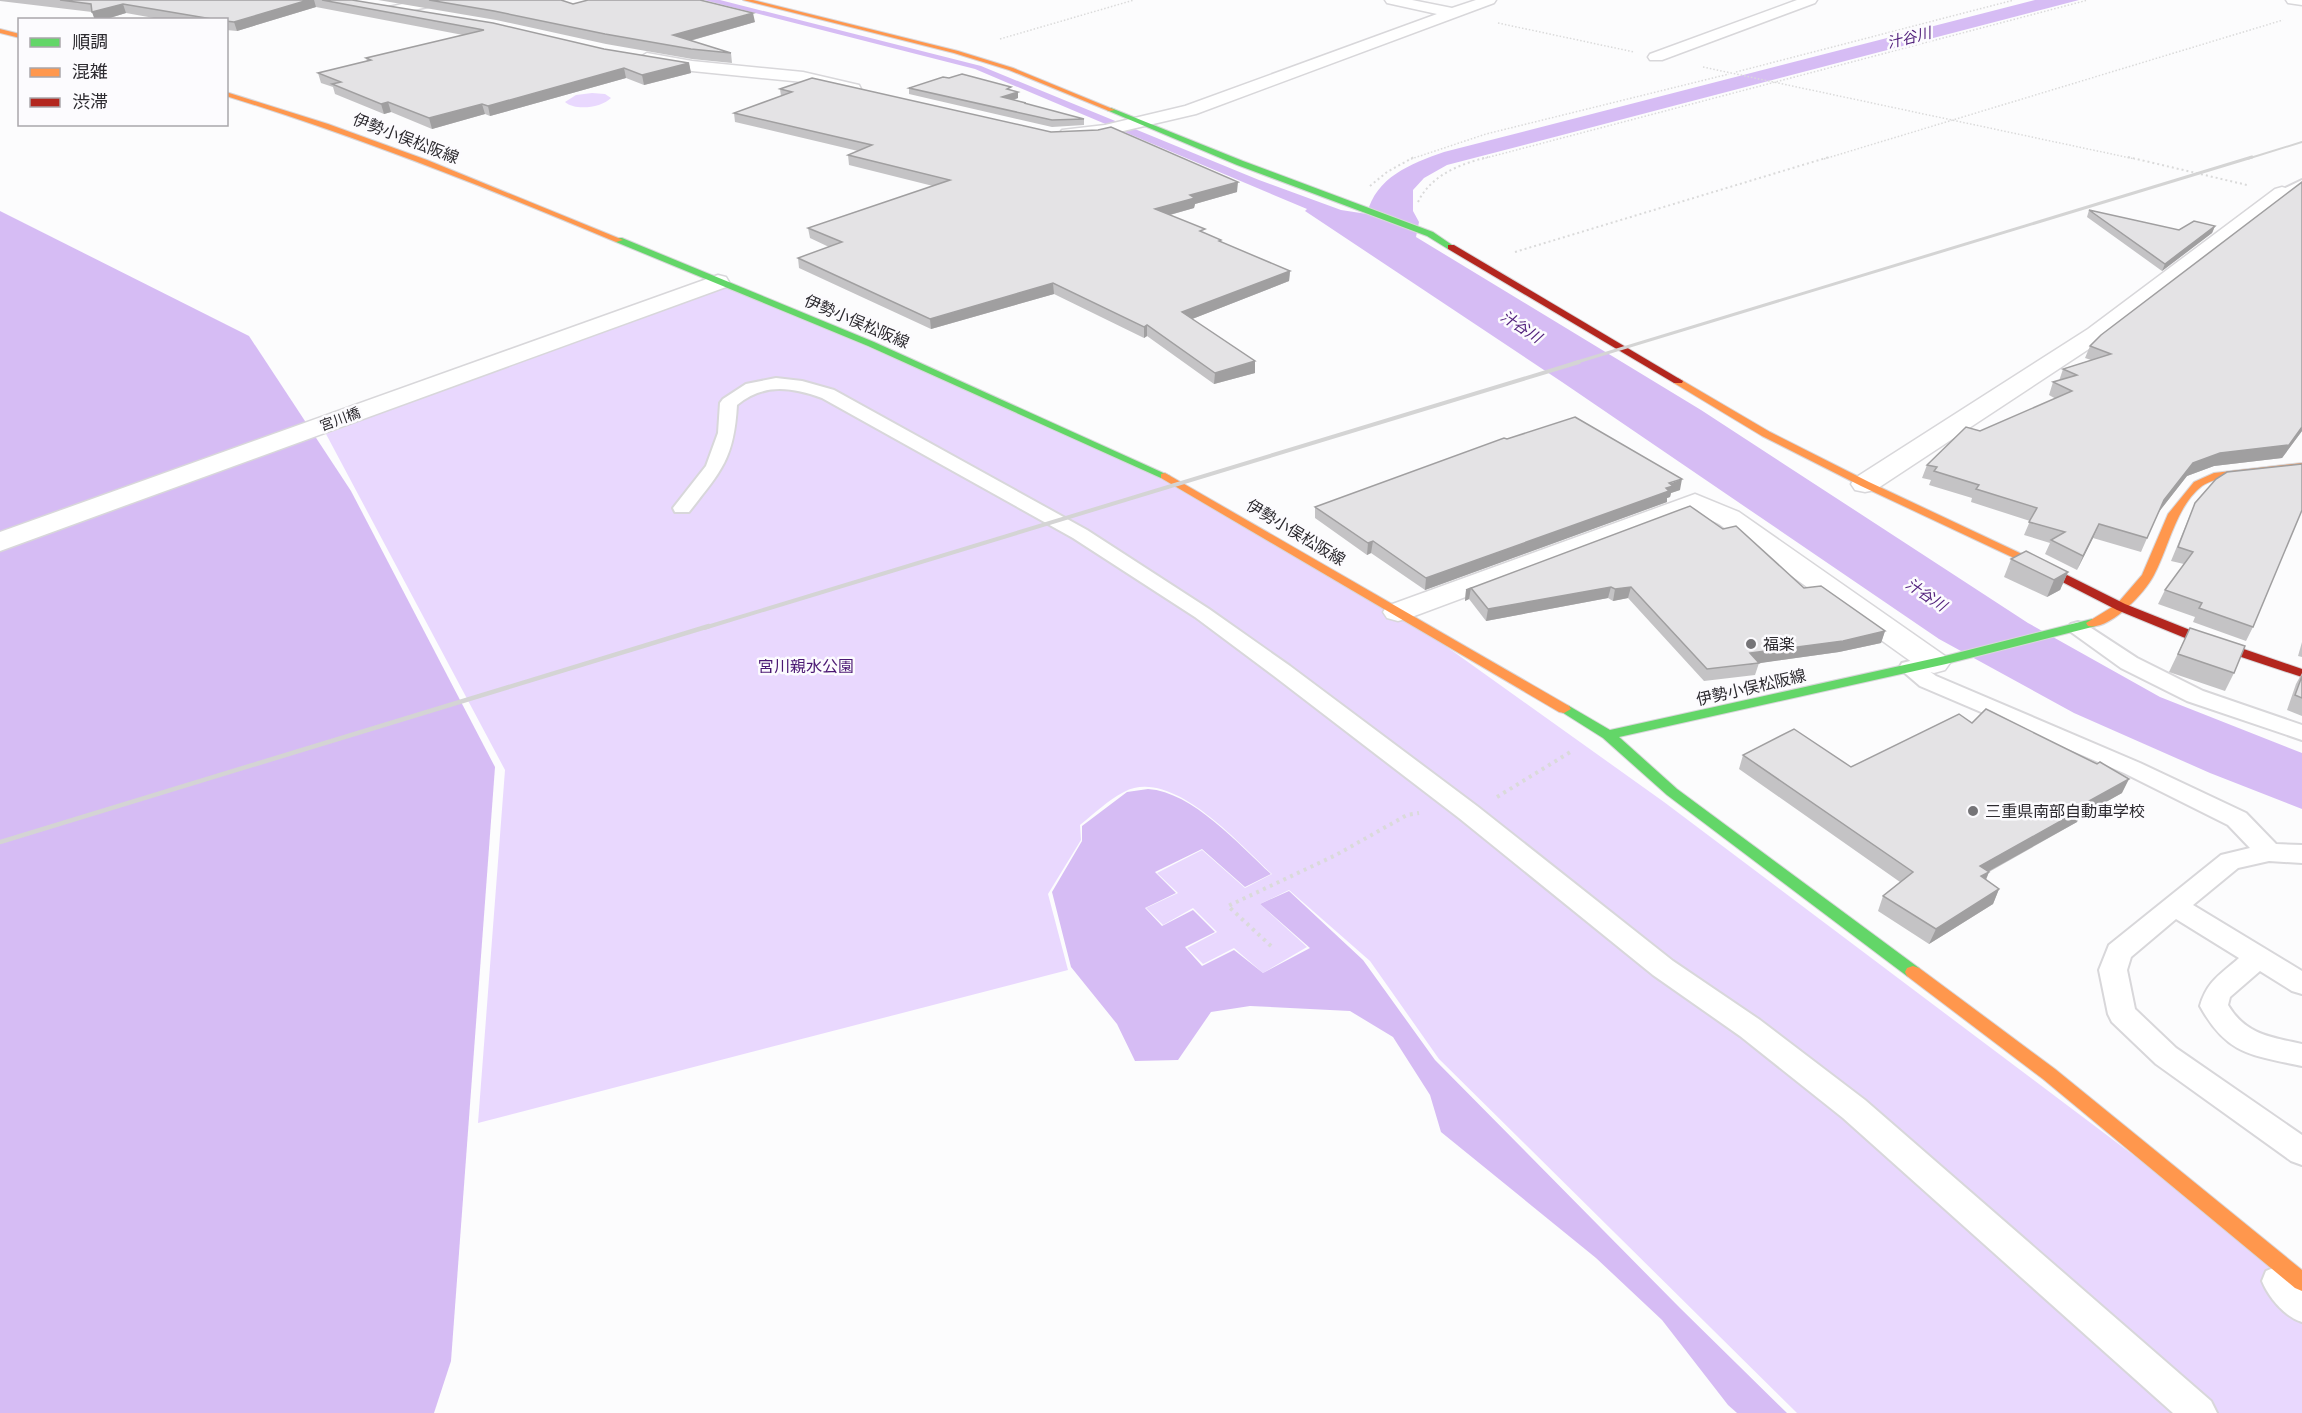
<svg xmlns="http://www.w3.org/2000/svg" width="2302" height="1413" font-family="Arial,'Noto Sans JP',sans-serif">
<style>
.green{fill:#e9d8fe}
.water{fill:#d6bcf4}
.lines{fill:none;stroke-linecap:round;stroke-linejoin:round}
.lane-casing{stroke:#d8d7da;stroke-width:4}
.street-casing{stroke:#d8d7da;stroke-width:3}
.fast-casing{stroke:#d8d7da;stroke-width:2}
.slow-casing{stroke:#d8d7da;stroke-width:2}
.jam-casing{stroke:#d8d7da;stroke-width:2}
.path-far2{stroke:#dadada;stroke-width:1.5;stroke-dasharray:1.5 2;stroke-linecap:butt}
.path-far1{stroke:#dadada;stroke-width:2;stroke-dasharray:2 3;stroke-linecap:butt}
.path{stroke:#dadada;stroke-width:4;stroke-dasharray:3 4.5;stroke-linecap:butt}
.lane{fill:#fff;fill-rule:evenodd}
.street{fill:#fff;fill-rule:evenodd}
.fast{fill:#63d668;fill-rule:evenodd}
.slow{fill:#ff974d;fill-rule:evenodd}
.jam{fill:#b3261e;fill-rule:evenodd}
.rail-far3{stroke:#d4d4d4;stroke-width:2}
.rail-far2{stroke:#d4d4d4;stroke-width:3}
.rail-far1{stroke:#d4d4d4;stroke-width:4}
.rail{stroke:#d4d4d4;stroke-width:4.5}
.wall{fill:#c4c3c5}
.shaded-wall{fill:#a09fa0}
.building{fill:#e4e3e5;stroke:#a09fa0;stroke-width:1.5}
.poi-dot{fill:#757477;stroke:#fcfbfe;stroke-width:2}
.labels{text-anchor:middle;stroke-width:5;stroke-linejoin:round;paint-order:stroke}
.far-street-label{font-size:14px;fill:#2c2a2f;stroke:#fcfbfe}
.far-water-label{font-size:15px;font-style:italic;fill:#53227d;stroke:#fcfbfe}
.street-label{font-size:16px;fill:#2c2a2f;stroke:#fcfbfe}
.poi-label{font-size:16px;fill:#2c2a2f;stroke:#fcfbfe;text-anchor:start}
.park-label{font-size:16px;fill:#4b1873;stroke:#fcfbfe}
</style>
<rect width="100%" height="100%" fill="#fcfcfd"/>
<g class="green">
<path d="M 592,93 L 605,94 L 611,98 C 601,108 575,111 565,102 L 576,95 Z"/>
<path d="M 723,284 L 1181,483 L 1398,612 L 1664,802 L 2302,1282 L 2302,1413 L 1797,1413 L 1439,1059 L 1370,961 L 1289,890 L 1260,904 L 1307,947 L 1263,973 L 1234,948 L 1203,964 L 1187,948 L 1217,932 L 1193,908 L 1163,925 L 1146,908 L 1178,893 L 1157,873 L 1202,850 L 1245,888 L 1272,874 C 1240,845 1172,766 1124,792 C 1108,800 1094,814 1080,825 L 1081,840 L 1048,894 L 1068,970 L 478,1123 L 505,770 L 326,434 Z"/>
</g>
<g class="water">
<path d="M 704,0 L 720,0 L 981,66 L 1259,180 L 1341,210 L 1367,214 C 1376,177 1410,164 1444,152 L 2035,0 L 2079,0 L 1447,165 L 1424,178 L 1413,190 L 1413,211 L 1419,222 L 1416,237 L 1701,410 L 2028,623 L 2160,697 L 2302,753 L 2302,809 L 2210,773 L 2074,713 L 1939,639 L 1562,382 L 1305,211 L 1307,209 L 975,69 Z"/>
<polygon points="0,211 249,336 351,491 495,767 451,1361 434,1413 0,1413"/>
<path d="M 1148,789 C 1193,792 1238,844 1271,874 L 1245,887 L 1202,849 L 1155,872 L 1176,893 L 1145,908 L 1162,926 L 1193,910 L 1215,932 L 1185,947 L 1202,966 L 1234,950 L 1263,973 L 1310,948 L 1260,904 L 1289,891 L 1363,960 L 1435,1060 L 1680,1308 L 1787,1413 L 1737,1413 L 1728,1405 L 1662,1320 L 1596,1258 L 1441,1132 L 1430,1095 L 1393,1037 L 1350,1011 L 1250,1006 L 1211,1012 L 1178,1060 L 1135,1061 L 1117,1024 L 1071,967 L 1052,892 L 1082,841 L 1082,826 L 1127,792 Z"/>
</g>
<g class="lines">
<g class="lane-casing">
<g id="lane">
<polygon points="2302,180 2302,189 2282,197 2275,193"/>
<path d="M 776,378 L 802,381 L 834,390 L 1087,530 L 1209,609 L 1290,666 L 1477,806 L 1673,961 L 1760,1020 L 1865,1100 L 2211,1401 L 2217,1413 L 2173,1413 L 1843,1118 L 1740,1036 L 1653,975 L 1459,818 L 1274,676 L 1195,617 L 1073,538 L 822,398 C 791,387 764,383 737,405 C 734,459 721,471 689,512 L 675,512 L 673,508 L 706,466 L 718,433 L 720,403 L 723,399 L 746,384 Z"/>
<polygon points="2078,622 2085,624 2137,658 2203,691 2302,725 2302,740 2187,701 2121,668 2071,632 2067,628 2071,624"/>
<path d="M 1910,661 L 1918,663 L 1936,676 L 2140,763 L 2246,813 L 2276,844 L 2302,845 L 2302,863 L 2269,861 L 2238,868 L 2193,905 L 2302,971 L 2302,994 L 2292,991 L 2260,971 L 2230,997 L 2228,1005 C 2246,1035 2271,1037 2302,1044 L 2302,1066 C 2251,1055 2227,1055 2200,1006 C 2207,981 2221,974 2239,958 L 2176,919 L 2131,957 L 2127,970 L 2135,1009 L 2176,1048 L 2302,1135 L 2302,1165 L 2291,1161 L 2156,1064 L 2112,1022 L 2108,1014 L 2099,970 L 2109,945 L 2221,855 L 2250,848 L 2228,825 L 2124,773 L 1920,686 L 1899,668 L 1902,663 Z"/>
<path d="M 2278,1266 L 2290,1271 L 2302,1284 L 2302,1322 C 2284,1316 2269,1298 2262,1281 L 2266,1271 Z"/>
</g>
</g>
<g class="street-casing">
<g id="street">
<polygon points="421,0 449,0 447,3 394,14 387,10 389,7"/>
<polygon points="1385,0 1412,0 1452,8 1476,0 1496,0 1494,3 1196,114 1106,135 1068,139 1062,138 1059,134 1062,130 1105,125 1185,106 1437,14 1387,3"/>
<polygon points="1797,0 1817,0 1815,3 1662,60 1650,60 1648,57 1650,54"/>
<polygon points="2286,0 2302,0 2302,5 2288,3"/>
<polygon points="647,53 692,61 803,72 859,85 861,89 853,94 803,82 692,71 641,61 639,58"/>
<polygon points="2282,187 2289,189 2292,193 2289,197 2104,339 1875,490 1865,492 1855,490 1851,484 1855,478 2088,329 2275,189"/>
<polygon points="718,275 726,277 729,282 726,287 0,551 0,532"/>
<polygon points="1695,494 1739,512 1945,656 1950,663 1945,670 1934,673 1923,670 1719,524 1694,512 1409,618 1398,621 1387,618 1383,612 1387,606"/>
</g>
</g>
<g class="fast-casing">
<g id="fast">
<polygon points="1111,108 1243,161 1433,232 1455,247 1448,249 1427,236 1237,165 1109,111 1107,110"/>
<polygon points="616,238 622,238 874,342 1170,476 1169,478 1161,478 868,346 616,242"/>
<polygon points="2092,619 2098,623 2096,626 1946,664 1619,737 1677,789 1919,968 1921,972 1919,976 1913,978 1907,976 1667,795 1603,738 1557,709 1564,705 1569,706 1610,730 1945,656"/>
</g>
</g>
<g class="slow-casing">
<g id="slow">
<polygon points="743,0 753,0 958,51 1013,68 1115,110 1109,111 1009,70 954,53"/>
<polygon points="0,29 20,34 20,38 0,33"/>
<path d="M 226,92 L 328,124 L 427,160 L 623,240 L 616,242 C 488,188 359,137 226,96 Z"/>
<polygon points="1678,378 1770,432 1869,482 2039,562 2037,565 2029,565 1861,486 1762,436 1674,383 1674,379"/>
<path d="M 2302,463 L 2302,469 C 2279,472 2219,473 2202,486 C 2176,506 2169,547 2154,575 C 2145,593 2109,631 2088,626 L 2086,623 L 2117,604 L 2142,575 L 2168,514 L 2194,482 L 2214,473 Z"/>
<polygon points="1165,473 1569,706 1571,709 1564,713 1559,712 1161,478 1161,474"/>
<polygon points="1913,966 1919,968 2055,1069 2302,1270 2302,1291 2295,1288 2043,1079 1907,976 1905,972 1907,968"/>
</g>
</g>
<g class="jam-casing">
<g id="jam">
<polygon points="1448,245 1454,245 1683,381 1682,383 1674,383 1448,249"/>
<polygon points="2033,558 2125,604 2200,634 2302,669 2302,677 2190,640 2117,610 2029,565 2027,562 2029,559"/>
</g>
</g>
<g class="path-far2">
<polyline points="1498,23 1634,52"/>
<polyline points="1000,39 1134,0"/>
<polyline points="1703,67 2135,159"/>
<polyline points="1736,72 2014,0"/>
<polyline points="1411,159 1486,134 1729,74"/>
<polyline points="1482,159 2088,0"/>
<polyline points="1824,159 2283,20"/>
</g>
<g class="path-far1">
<polyline points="2128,157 2247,185"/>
<polyline points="1370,186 1387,172 1414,157"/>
<path d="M 1418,202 C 1431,175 1460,164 1488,157"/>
<polyline points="1515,252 1829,157"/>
</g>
<g class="path">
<polyline points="1497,797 1572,751"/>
<polyline points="1271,946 1228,906 1336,855 1407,815 1419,813"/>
</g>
<use href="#lane" class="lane"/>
<use href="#street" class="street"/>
<use href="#fast" class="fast"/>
<use href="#slow" class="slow"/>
<use href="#jam" class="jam"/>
<polyline class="rail-far3" points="2247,159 2302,142"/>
<polyline class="rail-far2" points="1574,363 2252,157"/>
<polyline class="rail-far1" points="704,628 1579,362"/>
<polyline class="rail" points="0,842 709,626"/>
</g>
<g class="wall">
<polygon points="0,0 352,0 604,49 689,63 691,73 644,85 626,78 490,116 485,114 432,129 391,112 384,114 335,94 333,87 321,83 318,73 367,61 366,58 463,35 316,7 237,31 226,30 226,20 165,20 126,13 103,20 95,20 92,12 0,1"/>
<polygon points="378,0 561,0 573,4 755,22 690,41 731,53 732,63 692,59 606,44 496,20"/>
<polygon points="909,88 1012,90 1018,98 1014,100 1026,104 1084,119 1084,125 1052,127 909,94"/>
<polygon points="780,89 1237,192 1195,204 1194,208 1170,215 1221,242 1290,271 1289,281 1192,319 1255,373 1214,384 1147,336 1144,338 1054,294 931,329 799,268 798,258 829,247 810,238 808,228 933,186 849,165 848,155 858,151 735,122 734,113 781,96"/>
<polygon points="2302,182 2302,431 2282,458 2214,466 2187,476 2158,513 2141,552 2093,538 2077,570 2045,554 2050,543 2024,535 2030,521 1971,502 1972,498 1929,485 1931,480 1922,478 1927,465 1980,431 2056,399 2049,395 2053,382 2059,381 2063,369 2091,360 2085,358 2090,346"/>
<polygon points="2089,210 2179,230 2215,226 2212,233 2162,271 2087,217"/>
<polygon points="1507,439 1680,490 1671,493 1670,497 1667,498 1667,502 1425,590 1371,553 1367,555 1315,518 1315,507"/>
<polygon points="2195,503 2253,627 2246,641 2193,622 2195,617 2158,604 2165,590 2184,564 2171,561"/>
<polygon points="1690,506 1804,588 1885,631 1881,643 1839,652 1759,663 1755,675 1704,681 1628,598 1613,601 1608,598 1486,621 1469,599 1465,601 1466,590"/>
<polygon points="2011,559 2068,572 2060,590 2047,597 2004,577"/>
<polygon points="2190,628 2234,673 2225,691 2169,672"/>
<polygon points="2302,642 2302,657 2298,656"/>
<polygon points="2302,673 2302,716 2287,710 2296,684"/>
<polygon points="1972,723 2122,793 2079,817 2077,822 1989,872 1986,880 1999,889 1993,904 1929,944 1878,911 1883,896 1900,882 1739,769 1743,755 1851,767"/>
</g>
<g class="shaded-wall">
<polygon points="308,0 314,0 316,7 237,31 234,22"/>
<polygon points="123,4 126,13 103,20 95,20 92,12"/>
<polygon points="753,13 755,22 675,45 673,35"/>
<polygon points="689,63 691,73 644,85 642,75"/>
<polygon points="624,68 626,78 490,116 488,106"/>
<polygon points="1018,92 1018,98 1003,103 1002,97"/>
<polygon points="388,102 391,112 384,114 381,104"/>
<polygon points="482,104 485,114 432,129 429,118"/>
<polygon points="1238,182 1237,192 1195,204 1194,208 1155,219 1155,209 1190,195"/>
<polygon points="2215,226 2212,233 2162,271 2165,264"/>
<polygon points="1290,271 1289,281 1182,323 1182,312"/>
<polygon points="1053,283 1054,294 931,329 930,319"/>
<polygon points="1147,325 1147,336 1144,338 1144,327"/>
<polygon points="1255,361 1255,373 1214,384 1215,373"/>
<polygon points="2302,427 2302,431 2282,458 2214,466 2187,476 2158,513 2164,500 2193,463 2220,453"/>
<polygon points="1682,479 1680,490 1671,493 1670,497 1667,498 1667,502 1425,590 1426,578"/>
<polygon points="2099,524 2093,538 2077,570 2083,556"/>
<polygon points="1373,541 1371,553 1367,555 1368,543"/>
<polygon points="2068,572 2060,590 2047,597 2054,580"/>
<polygon points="1611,587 1608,598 1486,621 1488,609"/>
<polygon points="1631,587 1628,598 1613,601 1615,589"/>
<polygon points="1471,588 1469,599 1465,601 1466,590"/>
<polygon points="1885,631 1881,643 1839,652 1747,665 1750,653"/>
<polygon points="2129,779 2122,793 2079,817 2077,822 1973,880 1980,866 2080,806"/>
<polygon points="1989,872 1983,886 1981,876"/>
<polygon points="1999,889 1993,904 1929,944 1936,929"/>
</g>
<g class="building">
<polygon points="60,0 308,0 234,22 226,21 226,20 218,20 123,4 92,12 91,4"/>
<polygon points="322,0 352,0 493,23 604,49 689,63 642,75 624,68 488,106 482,104 429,118 388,102 381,104 332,84 341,82 318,73 371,60 366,58 484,30"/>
<polygon points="429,0 561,0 573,4 588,0 700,0 753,13 673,35 731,53 691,49 605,34 494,11"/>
<polygon points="962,74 1011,87 1007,89 1018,92 1002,97 1026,103 1024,103 1084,119 1052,120 909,88 943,77 949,78"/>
<polygon points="812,78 1051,132 1098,130 1111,127 1238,182 1190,195 1195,198 1155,209 1205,229 1200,231 1221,240 1219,241 1290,271 1182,312 1255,361 1215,373 1147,325 1144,327 1053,283 930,319 798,258 842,242 808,228 950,180 848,155 872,145 734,113 792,92 780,89"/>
<polygon points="2302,182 2302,427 2289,445 2220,453 2193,463 2164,500 2147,538 2099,524 2083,556 2051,540 2065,532 2029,522 2037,508 1976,489 1979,485 1934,471 1937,467 1927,465 1966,427 1980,431 2072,391 2053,382 2077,375 2063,369 2111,354 2090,346 2101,335"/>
<polygon points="2089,210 2179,230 2194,221 2215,226 2165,264"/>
<polygon points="1575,417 1682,479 1669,483 1673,486 1666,488 1669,491 1426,578 1373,541 1368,543 1315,507 1504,438 1507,439"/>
<polygon points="2302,464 2302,510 2253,627 2199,608 2202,603 2165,590 2193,552 2178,547 2195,503 2216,479 2227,472"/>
<polygon points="1690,506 1723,529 1736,526 1804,588 1821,586 1885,631 1843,641 1750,653 1759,663 1707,669 1631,587 1615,589 1611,587 1488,609 1471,588 1466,590"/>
<polygon points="2026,551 2068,572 2054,580 2011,559"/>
<polygon points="2190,628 2245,646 2234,673 2178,654"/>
<polygon points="2302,676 2302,698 2295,695"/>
<polygon points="1986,709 2097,764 2100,762 2129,779 2080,806 2084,808 1980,866 1989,872 1981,876 1999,889 1936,929 1883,896 1913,872 1743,755 1794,729 1851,767 1959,714 1972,723"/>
</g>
<g class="poi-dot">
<circle cx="1751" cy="644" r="6"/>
<circle cx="1973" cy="811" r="6"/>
</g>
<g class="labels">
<g class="far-street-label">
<text transform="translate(340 419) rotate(-20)" y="5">宮川橋</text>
</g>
<g class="far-water-label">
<text transform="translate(1909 38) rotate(-14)" y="5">汁谷川</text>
<text transform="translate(1521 327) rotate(33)" y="5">汁谷川</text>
<text transform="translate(1926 595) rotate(34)" y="5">汁谷川</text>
</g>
<g class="street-label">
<text transform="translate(406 138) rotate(21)" y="6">伊勢小俣松阪線</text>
<text transform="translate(857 321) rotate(23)" y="6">伊勢小俣松阪線</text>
<text transform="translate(1296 532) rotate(31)" y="6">伊勢小俣松阪線</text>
<text transform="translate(1751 687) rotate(-13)" y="6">伊勢小俣松阪線</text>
</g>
<g class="poi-label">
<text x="1763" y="650">福楽</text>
<text x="1985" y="817">三重県南部自動車学校</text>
</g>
<g class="park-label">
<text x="806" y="672">宮川親水公園</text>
</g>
</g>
<rect x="18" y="18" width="210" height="108" fill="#fcfbfe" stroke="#a9a7ab" stroke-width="1.5"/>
<rect x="30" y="38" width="30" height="9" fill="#63d668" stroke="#a9a7ab" stroke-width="1.5"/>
<text x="72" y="48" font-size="18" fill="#2c2a2f">順調</text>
<rect x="30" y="68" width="30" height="9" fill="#ff974d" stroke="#a9a7ab" stroke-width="1.5"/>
<text x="72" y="78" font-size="18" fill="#2c2a2f">混雑</text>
<rect x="30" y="98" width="30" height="9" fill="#b3261e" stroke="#a9a7ab" stroke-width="1.5"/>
<text x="72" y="108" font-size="18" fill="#2c2a2f">渋滞</text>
</svg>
